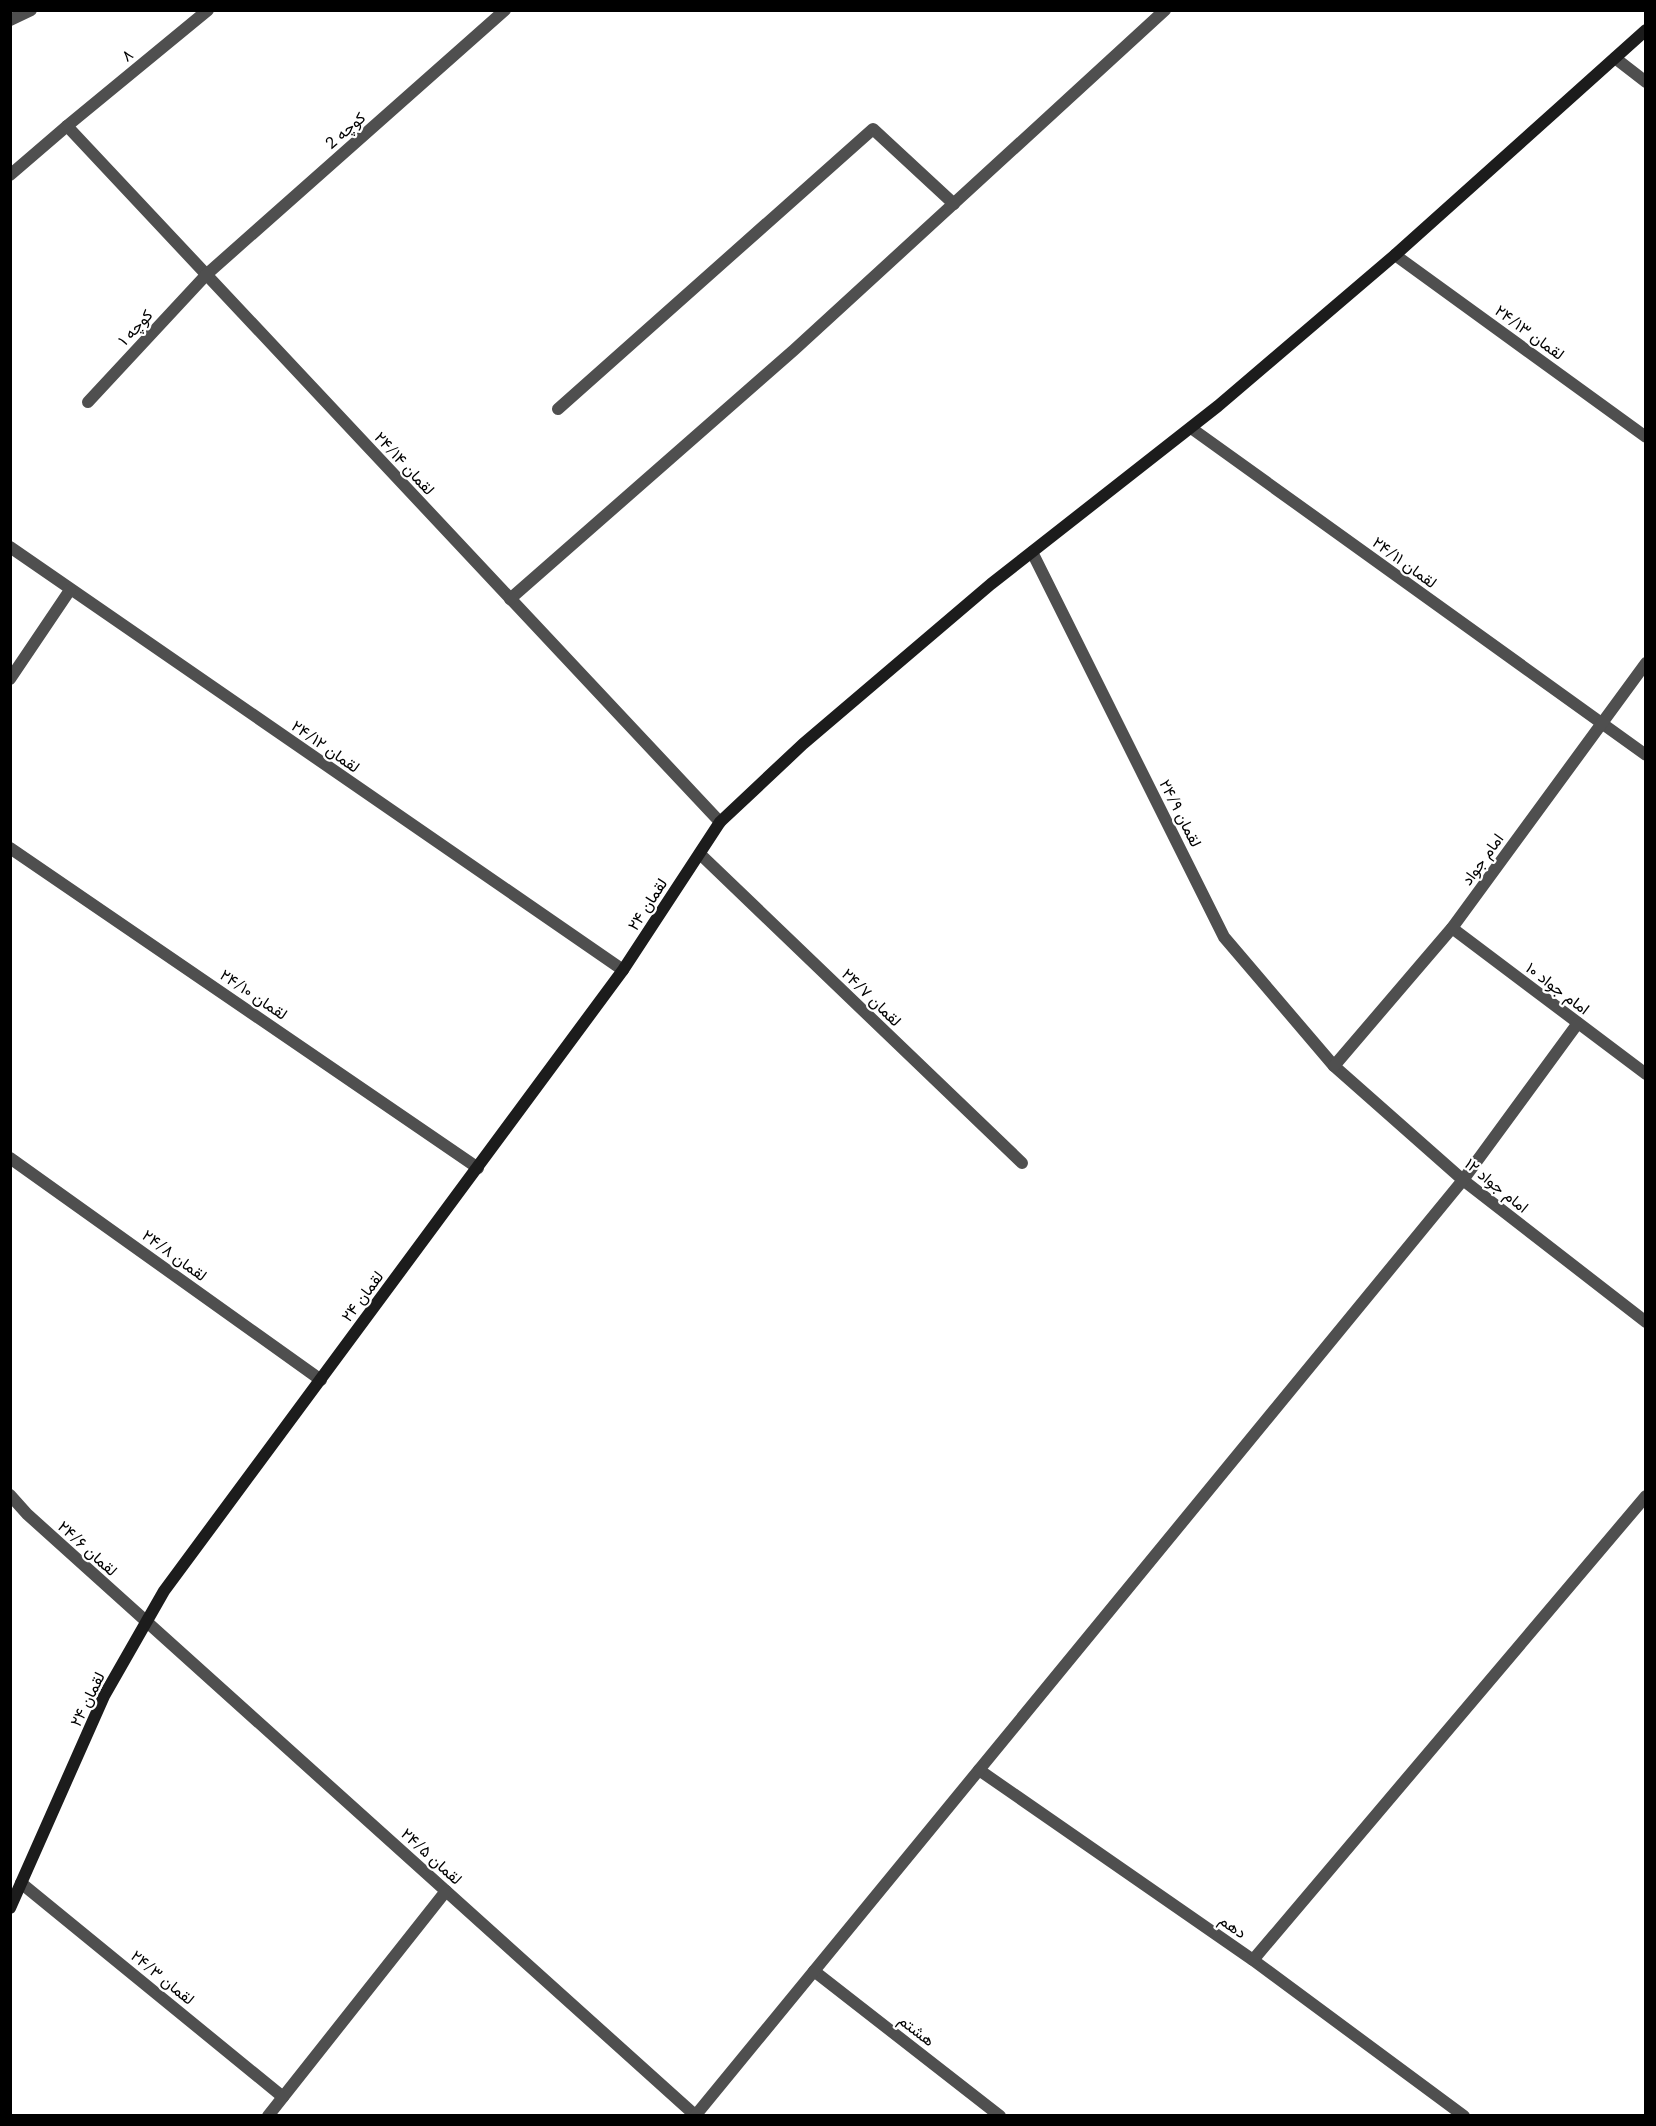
<svg xmlns="http://www.w3.org/2000/svg" width="1656" height="2126" font-family="Lato,Vazirmatn,sans-serif">
<style>
.lines{fill:none;stroke-linecap:round;stroke-linejoin:round}
.street{stroke:#4f4f4f;stroke-width:12}
.secondary{stroke:#1c1c1c;stroke-width:12}
.labels{text-anchor:middle;stroke-width:4.5;stroke-linejoin:round;paint-order:stroke}
.street-label{font-size:16px;fill:#000;stroke:#fff}
</style>
<rect width="100%" height="100%" fill="#fff"/>
<g class="lines">
<g class="street">
<polyline points="10,20 31,10"/>
<polyline points="1615,58 1646,82"/>
<polyline points="67,126 720,822"/>
<polyline points="10,175 67,126 208,10"/>
<polyline points="1395,255 1646,437"/>
<polyline points="88,402 207,274 505,10"/>
<polyline points="558,409 873,129 954,204"/>
<polyline points="1191,428 1646,755"/>
<polyline points="10,547 623,970"/>
<polyline points="1032,552 1224,937 1334,1066 1463,1180 1646,1322"/>
<polyline points="510,599 794,350 1165,10"/>
<polyline points="10,679 70,590"/>
<polyline points="10,848 478,1168"/>
<polyline points="700,854 1022,1163"/>
<polyline points="1452,928 1646,1074"/>
<polyline points="1334,1066 1452,928 1646,663"/>
<polyline points="10,1158 321,1380"/>
<polyline points="10,1495 27,1514 696,2116"/>
<polyline points="979,1770 1253,1960 1464,2116"/>
<polyline points="21,1883 283,2097"/>
<polyline points="1253,1960 1646,1496"/>
<polyline points="814,1971 1000,2116"/>
<polyline points="268,2116 446,1891"/>
<polyline points="695,2116 1463,1180 1578,1023"/>
</g>
<polyline class="secondary" points="10,1908 104,1696 164,1591 623,970 720,822 803,744 991,584 1218,406 1395,255 1646,30"/>
</g>
<g class="labels">
<g class="street-label">
<text transform="translate(127 55) rotate(-39)" y="6">۸</text>
<text transform="translate(345 130) rotate(-41)" y="6">کوچه 2</text>
<text transform="translate(135 327) rotate(-47)" y="6">کوچه ۱</text>
<text transform="translate(1530 332) rotate(36)" y="6">لقمان ۲۴/۱۳</text>
<text transform="translate(405 463) rotate(47)" y="6">لقمان ۲۴/۱۴</text>
<text transform="translate(1405 562) rotate(36)" y="6">لقمان ۲۴/۱۱</text>
<text transform="translate(326 746) rotate(35)" y="6">لقمان ۲۴/۱۲</text>
<text transform="translate(1181 813) rotate(63)" y="6">لقمان ۲۴/۹</text>
<text transform="translate(1482 859) rotate(-54)" y="6">امام جواد</text>
<text transform="translate(647 904) rotate(-57)" y="6">لقمان ۲۴</text>
<text transform="translate(1558 988) rotate(37)" y="6">امام جواد ۱۰</text>
<text transform="translate(254 994) rotate(34)" y="6">لقمان ۲۴/۱۰</text>
<text transform="translate(872 997) rotate(44)" y="6">لقمان ۲۴/۷</text>
<text transform="translate(1497 1185) rotate(39)" y="6">امام جواد ۱۲</text>
<text transform="translate(175 1255) rotate(36)" y="6">لقمان ۲۴/۸</text>
<text transform="translate(362 1296) rotate(-53)" y="6">لقمان ۲۴</text>
<text transform="translate(88 1548) rotate(42)" y="6">لقمان ۲۴/۶</text>
<text transform="translate(87 1699) rotate(-64)" y="6">لقمان ۲۴</text>
<text transform="translate(432 1856) rotate(42)" y="6">لقمان ۲۴/۵</text>
<text transform="translate(1233 1926) rotate(35)" y="6">دهم</text>
<text transform="translate(163 1977) rotate(39)" y="6">لقمان ۲۴/۳</text>
<text transform="translate(917 2030) rotate(38)" y="6">هشتم</text>
</g>
</g>
<rect width="1656" height="2126" fill="none" stroke="#000000" stroke-width="24"/>
</svg>
